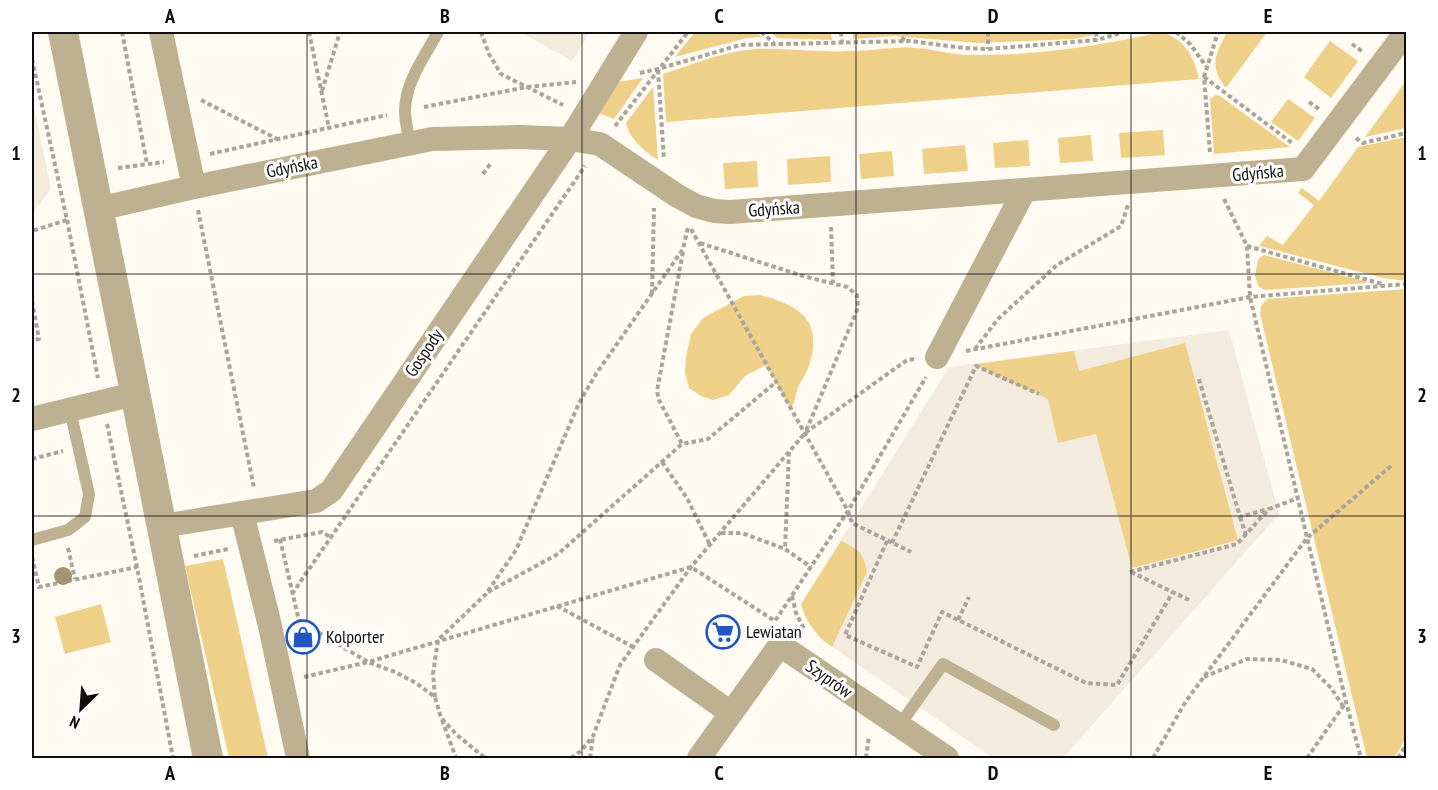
<svg xmlns="http://www.w3.org/2000/svg" width="1438" height="790" font-family="'PT Sans Narrow',sans-serif">
<style>
.built{fill:#f3ecde}
.green{fill:#eed089}
.lines{fill:none;stroke-linecap:round;stroke-linejoin:round}
.path{stroke:#a8a59e;stroke-width:4;stroke-dasharray:4.5 3;stroke-linecap:butt}
.service{stroke:#beb192;stroke-width:12}
.minor{stroke:#beb192;stroke-width:24}
.tertiary{stroke:#beb192;stroke-width:30}
.tree{fill:#a39570}
.grid{fill:none;stroke:#0f0d0b;stroke-width:1.5;stroke-opacity:0.55}
.labels{text-anchor:middle;stroke-width:6;stroke-linejoin:round;paint-order:stroke}
.street-label{font-size:18px;fill:#0f0d0b;stroke:#fff}
.poi-label{font-size:18px;fill:#0f0d0b;stroke:#fff;text-anchor:start}
.neatline{fill:none;stroke:#0f0d0b;stroke-width:2}
.grid-label{font-size:20px;text-anchor:middle;font-weight:bold;fill:#0f0d0b}
</style>
<rect width="100%" height="100%" fill="#fffbf2"/>
<g class="built">
<polygon points="520,32 590,32 572,61"/>
<polygon points="34,107 51,189 32,214 32,108"/>
<polygon points="1229,330 1279,514 1063,758 993,758 824,641 806,620 801,604 949,367"/>
</g>
<g class="green">
<polygon points="695,32 756,32 762,37 747,38 675,57"/>
<polygon points="770,32 831,32 832,40 777,38"/>
<polygon points="853,32 1094,32 1094,35 1074,39 978,43 895,36 853,39"/>
<path d="M 1161,32 C 1185,39 1194,56 1199,79 L 666,122 L 663,74 C 693,64 725,51 756,49 C 788,48 820,53 852,51 C 874,51 895,46 916,48 C 934,49 952,55 970,55 C 1035,56 1099,46 1161,32 Z"/>
<path d="M 1227,32 L 1267,32 L 1226,88 C 1208,66 1216,54 1227,32 Z"/>
<polygon points="1330,41 1358,61 1331,98 1304,77"/>
<polygon points="643,78 614,119 598,113 617,82"/>
<polygon points="1406,81 1406,128 1365,137"/>
<path d="M 653,87 L 658,160 C 646,153 628,137 626,123 Z"/>
<polygon points="1216,95 1220,96 1290,147 1214,154 1210,99"/>
<polygon points="1288,99 1315,118 1298,141 1271,122"/>
<polygon points="1163,130 1165,155 1121,158 1119,133"/>
<polygon points="1091,135 1093,161 1060,163 1058,138"/>
<polygon points="1406,137 1406,281 1383,278 1259,246 1267,236 1283,245 1314,205 1298,193 1302,188 1319,201 1358,147"/>
<polygon points="1028,140 1030,166 995,168 993,143"/>
<polygon points="965,145 968,171 924,174 922,149"/>
<polygon points="892,151 894,176 861,179 859,154"/>
<polygon points="830,156 831,182 788,185 787,159"/>
<polygon points="757,161 758,187 725,189 723,163"/>
<polygon points="1264,255 1364,281 1367,283 1265,290 1259,287 1255,276 1258,259"/>
<polygon points="1406,289 1406,738 1394,758 1367,758 1260,314 1261,306 1267,299"/>
<path d="M 760,295 C 804,306 825,324 807,371 C 804,377 800,382 798,387 C 796,395 794,403 791,410 L 766,365 L 745,376 L 729,395 L 713,400 L 701,396 L 689,388 L 685,373 L 686,357 L 691,334 L 703,318 L 744,296 Z"/>
<polygon points="1185,343 1238,540 1132,568 1096,434 1058,443 1048,399 976,366 976,364 1074,351 1079,371"/>
<path d="M 841,541 C 859,550 863,552 867,572 L 832,647 C 816,636 807,623 801,604 Z"/>
<polygon points="223,559 268,758 229,758 185,566"/>
<polygon points="101,604 111,642 65,654 55,617"/>
</g>
<g class="lines">
<g class="path">
<polyline points="122,32 147,164"/>
<polyline points="309,32 329,128"/>
<polyline points="481,32 489,54 501,74 563,105"/>
<polyline points="761,32 774,43"/>
<polyline points="841,32 842,43"/>
<polyline points="988,32 988,49"/>
<polyline points="1096,32 1097,40"/>
<polyline points="1176,32 1190,44 1206,66"/>
<polyline points="902,41 907,32"/>
<polyline points="1352,44 1363,52"/>
<polyline points="32,59 67,220 32,231"/>
<polyline points="658,70 664,159"/>
<polyline points="640,73 658,69 740,45 910,41 964,48 988,49 1097,40 1124,32"/>
<polyline points="1204,77 1292,143"/>
<polyline points="322,91 340,32"/>
<polyline points="201,100 277,139"/>
<polyline points="1309,102 1319,109"/>
<polyline points="424,107 527,87 576,82"/>
<polyline points="615,126 688,32"/>
<polyline points="1356,138 1363,143 1406,133"/>
<polyline points="1210,152 1204,77 1218,32"/>
<polyline points="210,154 387,115"/>
<polyline points="118,168 164,162"/>
<polyline points="483,174 491,163"/>
<polyline points="1224,199 1247,246 1250,297 1346,702 1361,758"/>
<polyline points="198,210 254,488"/>
<polyline points="67,220 98,378"/>
<polyline points="831,227 833,283"/>
<polyline points="691,229 848,511 852,523 911,552"/>
<polyline points="700,243 803,276 847,287 857,295 858,308 806,431"/>
<polyline points="1247,246 1382,284"/>
<polyline points="683,252 657,391 659,400 682,444 708,439 775,383"/>
<polyline points="652,294 654,208"/>
<polyline points="32,301 39,339 32,341"/>
<polyline points="975,349 998,319 1057,265 1121,226 1128,205"/>
<polyline points="966,351 1250,297 1406,284"/>
<polyline points="1199,379 1240,517 1268,509"/>
<polyline points="107,424 137,567 173,758"/>
<polyline points="789,452 785,549 811,567"/>
<polyline points="32,459 63,451"/>
<polyline points="662,462 687,498 710,545"/>
<polyline points="1240,517 1246,535"/>
<polyline points="721,533 742,533 785,549"/>
<polyline points="280,539 299,621"/>
<polyline points="274,541 322,532 332,538"/>
<polyline points="887,541 845,635 917,667 942,612 1086,683 1117,685 1173,592"/>
<polyline points="892,543 976,366 1039,394"/>
<polyline points="68,548 75,579"/>
<polyline points="194,556 228,549"/>
<polyline points="32,557 39,587 137,567"/>
<polyline points="1130,572 1237,544 1269,509 1298,498"/>
<polyline points="1131,572 1189,600"/>
<polyline points="488,592 558,554 682,444"/>
<polyline points="292,594 585,166"/>
<polyline points="792,596 796,613 805,631"/>
<polyline points="557,606 635,648"/>
<polyline points="958,620 969,597"/>
<polyline points="299,621 368,662 691,567 775,621 848,511 926,377"/>
<polyline points="304,677 368,662 395,672 416,683 435,697 441,718 457,735 485,758"/>
<polyline points="1204,677 1247,659 1281,660 1312,669 1331,688 1343,706"/>
<polyline points="435,697 433,674 438,640 486,594 516,550 579,403 596,374 683,249 688,227"/>
<polyline points="442,720 456,758"/>
<polyline points="571,758 581,751 593,736 620,665 691,567 805,433 907,360 915,359"/>
<polyline points="590,758 593,737"/>
<polyline points="866,758 869,736"/>
<polyline points="1153,758 1186,701 1307,538 1391,466"/>
<polyline points="1307,758 1344,705"/>
<polyline points="1398,758 1406,745"/>
</g>
<g class="service">
<path d="M 410,144 C 408,133 405,121 405,111 C 405,82 425,56 438,32"/>
<polyline points="32,540 68,530 85,517 89,494 70,410"/>
<polyline points="899,726 943,664 1054,725"/>
</g>
<g class="minor">
<polyline points="161,32 194,187"/>
<polyline points="98,209 194,187 432,139 519,137 570,139 600,144 676,195 696,206 714,211 730,212 1303,169 1406,32"/>
<polyline points="937,357 1024,191"/>
<polyline points="32,419 134,394"/>
<polyline points="242,513 270,626 298,758"/>
<polyline points="162,526 316,501 331,491 570,139 636,32"/>
<polyline points="656,660 731,713"/>
<polyline points="699,758 780,645 947,758"/>
</g>
<polyline class="tertiary" points="63,32 208,758"/>
</g>
<circle class="tree" cx="63" cy="576" r="9"/>
<path class="grid" d="M 307,32 L 307,758M 582,32 L 582,758M 856,32 L 856,758M 1131,32 L 1131,758M 32,274 L 1406,274M 32,516 L 1406,516"/>
<defs>
<g id="supermarket-ring" transform="scale(1.725)"><circle r="9.5" fill="#fff" stroke="#2055c2" stroke-width="1.5"/><path d="M-6-5.5h2.5l.6 2H6L4.5 2H-2.5L-4.4-4H-6ZM-1.5 3.2a1.3 1.3 0 1 0 .1 0ZM3 3.2a1.3 1.3 0 1 0 .1 0Z" fill="#2055c2"/></g>
<g id="shop-ring" transform="scale(1.725)"><circle r="9.5" fill="#fff" stroke="#2055c2" stroke-width="1.5"/><path d="M-5-2.5h2.3a2.7 3.5 0 0 1 5.4 0H5L5.5 6h-11ZM-1.5-2.5h3a1.5 2.3 0 0 0-3 0Z" fill="#2055c2"/></g>
</defs>
<g fill-rule="evenodd">
<use href="#supermarket-ring" x="723" y="632"/>
<use href="#shop-ring" x="303" y="637"/>
</g>
<g class="labels">
<g class="street-label">
<text transform="translate(292 167) rotate(-11)" y="6">Gdyńska</text>
<text transform="translate(1258 173) rotate(-5)" y="6">Gdyńska</text>
<text transform="translate(774 209) rotate(-4)" y="6">Gdyńska</text>
<text transform="translate(424 353) rotate(-56)" y="6">Gospody</text>
<text transform="translate(829 679) rotate(35)" y="6">Szyprów</text>
</g>
<g class="poi-label">
<text x="746" y="638">Lewiatan</text>
<text x="326" y="643">Kolporter</text>
</g>
</g>
<rect width="1438" height="790" fill="none" stroke="#ffffff" stroke-width="66"/>
<g transform="translate(81 709) rotate(205)" stroke="#ffffff" stroke-width="4.5" paint-order="stroke">
<path d="M0-4.5L10 22L0 15L-10 22Z" fill="#0f0d0b"/>
<text y="-9" font-size="16" font-weight="bold" text-anchor="middle" fill="#0f0d0b">N</text>
</g>
<rect x="33" y="33" width="1372" height="724" class="neatline"/>
<g class="grid-label">
<text x="170" y="23">A</text>
<text x="445" y="23">B</text>
<text x="719" y="23">C</text>
<text x="993" y="23">D</text>
<text x="1268" y="23">E</text>
<text x="16" y="160">1</text>
<text x="1422" y="160">1</text>
<text x="16" y="402">2</text>
<text x="1422" y="402">2</text>
<text x="16" y="643">3</text>
<text x="1422" y="643">3</text>
<text x="170" y="780">A</text>
<text x="445" y="780">B</text>
<text x="719" y="780">C</text>
<text x="993" y="780">D</text>
<text x="1268" y="780">E</text>
</g>
</svg>
